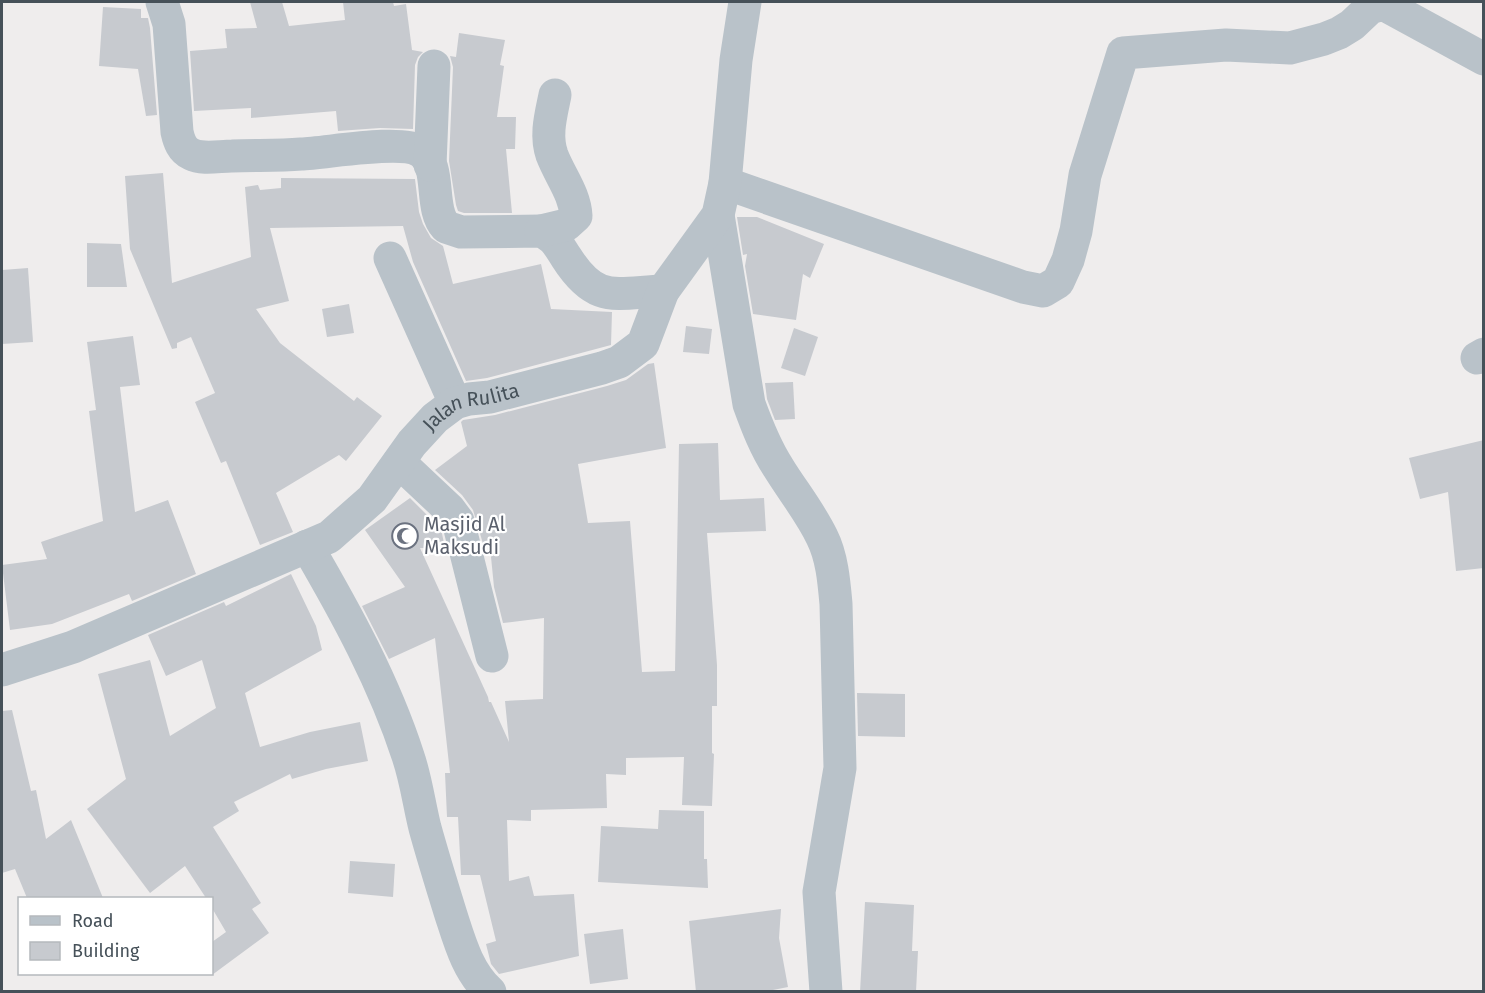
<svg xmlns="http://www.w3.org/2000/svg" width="1485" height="993" font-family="'Fira Sans',sans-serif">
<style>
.building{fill:#c7cacf}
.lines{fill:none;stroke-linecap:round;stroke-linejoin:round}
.minor{stroke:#b9c2c9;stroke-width:33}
.labels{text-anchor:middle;stroke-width:4.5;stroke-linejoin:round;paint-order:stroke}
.street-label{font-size:20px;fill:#465159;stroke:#fff}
.worship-label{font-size:20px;fill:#5b616d;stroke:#fff;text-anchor:start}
</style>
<rect width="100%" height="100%" fill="#efeded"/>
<g class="building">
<polygon points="250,2 282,2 289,26 345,20 343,2 393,2 394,6 406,4 412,50 423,52 418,57 415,65 413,129 380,128 338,131 336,111 251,118 251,108 194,111 190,51 227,48 225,29 257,28"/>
<polygon points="103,7 141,9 141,18 148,18 150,28 157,115 146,116 138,69 99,66"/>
<polygon points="459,33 505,40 500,65 504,66 497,117 516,117 515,149 506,149 512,213 464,213 458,211 456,205 449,161 453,67 450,56 456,57"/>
<polygon points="163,173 172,283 251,257 245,187 258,185 260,190 281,188 281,178 415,179 419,212 423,224 431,238 443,246 453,284 541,264 551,309 612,312 611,345 487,378 466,381 413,262 403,226 270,228 289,301 256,309 280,343 354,401 357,397 382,416 346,461 339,455 276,493 293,532 260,545 226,461 221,463 195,402 215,393 191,337 177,343 177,348 172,349 130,249 125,176"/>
<polygon points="737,217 757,217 824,244 810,278 803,274 796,320 753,314 745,266 747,254 743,255"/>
<polygon points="87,243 121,244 127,287 87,287"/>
<polygon points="28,268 33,342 2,344 2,270"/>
<polygon points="349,304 354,333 327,337 322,309"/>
<polygon points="686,326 712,329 709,354 683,352"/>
<polygon points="794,328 818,337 805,376 781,368"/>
<polygon points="133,336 140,385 120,387 135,512 168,500 196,574 132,601 129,594 52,624 10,630 2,565 47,559 41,542 103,521 89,411 96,410 87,342"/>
<polygon points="654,363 666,448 578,464 588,523 630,521 642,672 675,671 679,444 718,443 720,500 764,498 766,531 707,533 717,665 717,706 712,706 712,753 714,754 712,806 682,805 684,757 626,758 626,775 606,774 607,808 531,810 531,821 507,820 509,881 529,876 534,896 574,894 579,956 499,974 491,964 486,944 496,941 480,875 461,875 458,817 447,817 445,773 450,773 435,638 389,659 362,606 405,587 365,530 410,498 441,529 445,548 420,548 488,697 489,702 491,702 509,742 505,701 543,699 544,618 503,623 494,587 490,547 484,547 473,510 462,495 435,470 467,446 461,422 463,420 495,415 607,386 626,380 648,364"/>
<polygon points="793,382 795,419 775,420 767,399 765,383"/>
<polygon points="1484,440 1484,568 1456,571 1448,492 1420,499 1409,458"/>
<polygon points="291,574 316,626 322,650 245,693 260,747 310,732 360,722 368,761 326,769 292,779 290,774 234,802 239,811 213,827 261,903 252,909 269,933 212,975 212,942 226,932 212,908 212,898 206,898 185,866 150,893 87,809 126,779 98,674 150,660 170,736 216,708 202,660 166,676 148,635 224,602 226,606"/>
<polygon points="857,693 905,694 905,737 858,736"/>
<polygon points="12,710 31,791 36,790 46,839 71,820 103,898 27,898 15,869 2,873 2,711"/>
<polygon points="659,810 704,811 704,859 707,859 708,888 598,882 601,826 658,829"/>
<polygon points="350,861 395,864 393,897 348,893"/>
<polygon points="865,902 914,905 912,951 918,951 916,992 860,992"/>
<polygon points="781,909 779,938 788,987 763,992 696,992 689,921"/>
<polygon points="623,929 628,979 590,984 584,934"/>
</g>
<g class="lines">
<g class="minor">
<path d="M 162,2 L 169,24 L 177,132 C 179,141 182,150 191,154 C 203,160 219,156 232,156 C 255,155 278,156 301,154 C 327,153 400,139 420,151 C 443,166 428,207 446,227 L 461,232 L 541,231 C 555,237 558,245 566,257 C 596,304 614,293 663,291"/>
<polyline points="430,165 434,66"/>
<polyline points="725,183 1023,287 1043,291 1058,282 1068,260 1076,231 1085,175 1123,53 1226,45 1290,48 1324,39 1339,33 1352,25 1370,8 1383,4 1484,59"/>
<path d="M 718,215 L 749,404 C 757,426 765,447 778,467 C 792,490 810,512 822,537 C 832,557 834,581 836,604 L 840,768 L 819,892 L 826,992"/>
<path d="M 541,231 L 566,225 L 576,216 C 575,194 560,176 552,155 C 545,135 551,115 555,95"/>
<polyline points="390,258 455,403"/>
<polyline points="1477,358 1484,354"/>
<polyline points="399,462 449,509 458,521 492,656"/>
<path d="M 307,546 C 346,613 384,682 408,756 C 416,779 419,804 425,828 C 433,857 442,886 451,915 C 460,943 468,972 490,992"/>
<path id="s1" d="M 2,670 L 73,647 L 329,537 L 372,499 L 412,443 L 435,418 L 455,403 L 469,399 L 490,397 L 602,368 L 619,362 L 643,344 L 663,291 L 718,215 L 725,183 L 736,60 L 745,2"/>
</g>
</g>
<defs>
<g id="mosque-ring" transform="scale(1.35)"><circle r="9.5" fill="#fff" stroke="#6b7280" stroke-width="1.5"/><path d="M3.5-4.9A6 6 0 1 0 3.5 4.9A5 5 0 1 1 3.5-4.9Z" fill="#6b7280"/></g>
</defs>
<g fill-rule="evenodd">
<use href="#mosque-ring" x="405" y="536"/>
</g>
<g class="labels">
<g class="street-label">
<text dy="7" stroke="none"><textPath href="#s1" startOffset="552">Jalan Rulita</textPath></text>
</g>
<g class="worship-label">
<text x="424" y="531">Masjid Al<tspan x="424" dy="23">Maksudi</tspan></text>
</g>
</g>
<rect width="1485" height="993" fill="none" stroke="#465159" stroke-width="6"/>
<rect x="18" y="897" width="195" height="78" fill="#ffffff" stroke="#b5b9bd" stroke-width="1.5"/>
<rect x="30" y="916" width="30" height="9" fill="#b9c2c9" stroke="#b5b9bd" stroke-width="1.5"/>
<text x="72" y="927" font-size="18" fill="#465159">Road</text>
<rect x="30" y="942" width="30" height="18" fill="#c7cacf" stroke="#b5b9bd" stroke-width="1.5"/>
<text x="72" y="957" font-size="18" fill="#465159">Building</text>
</svg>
